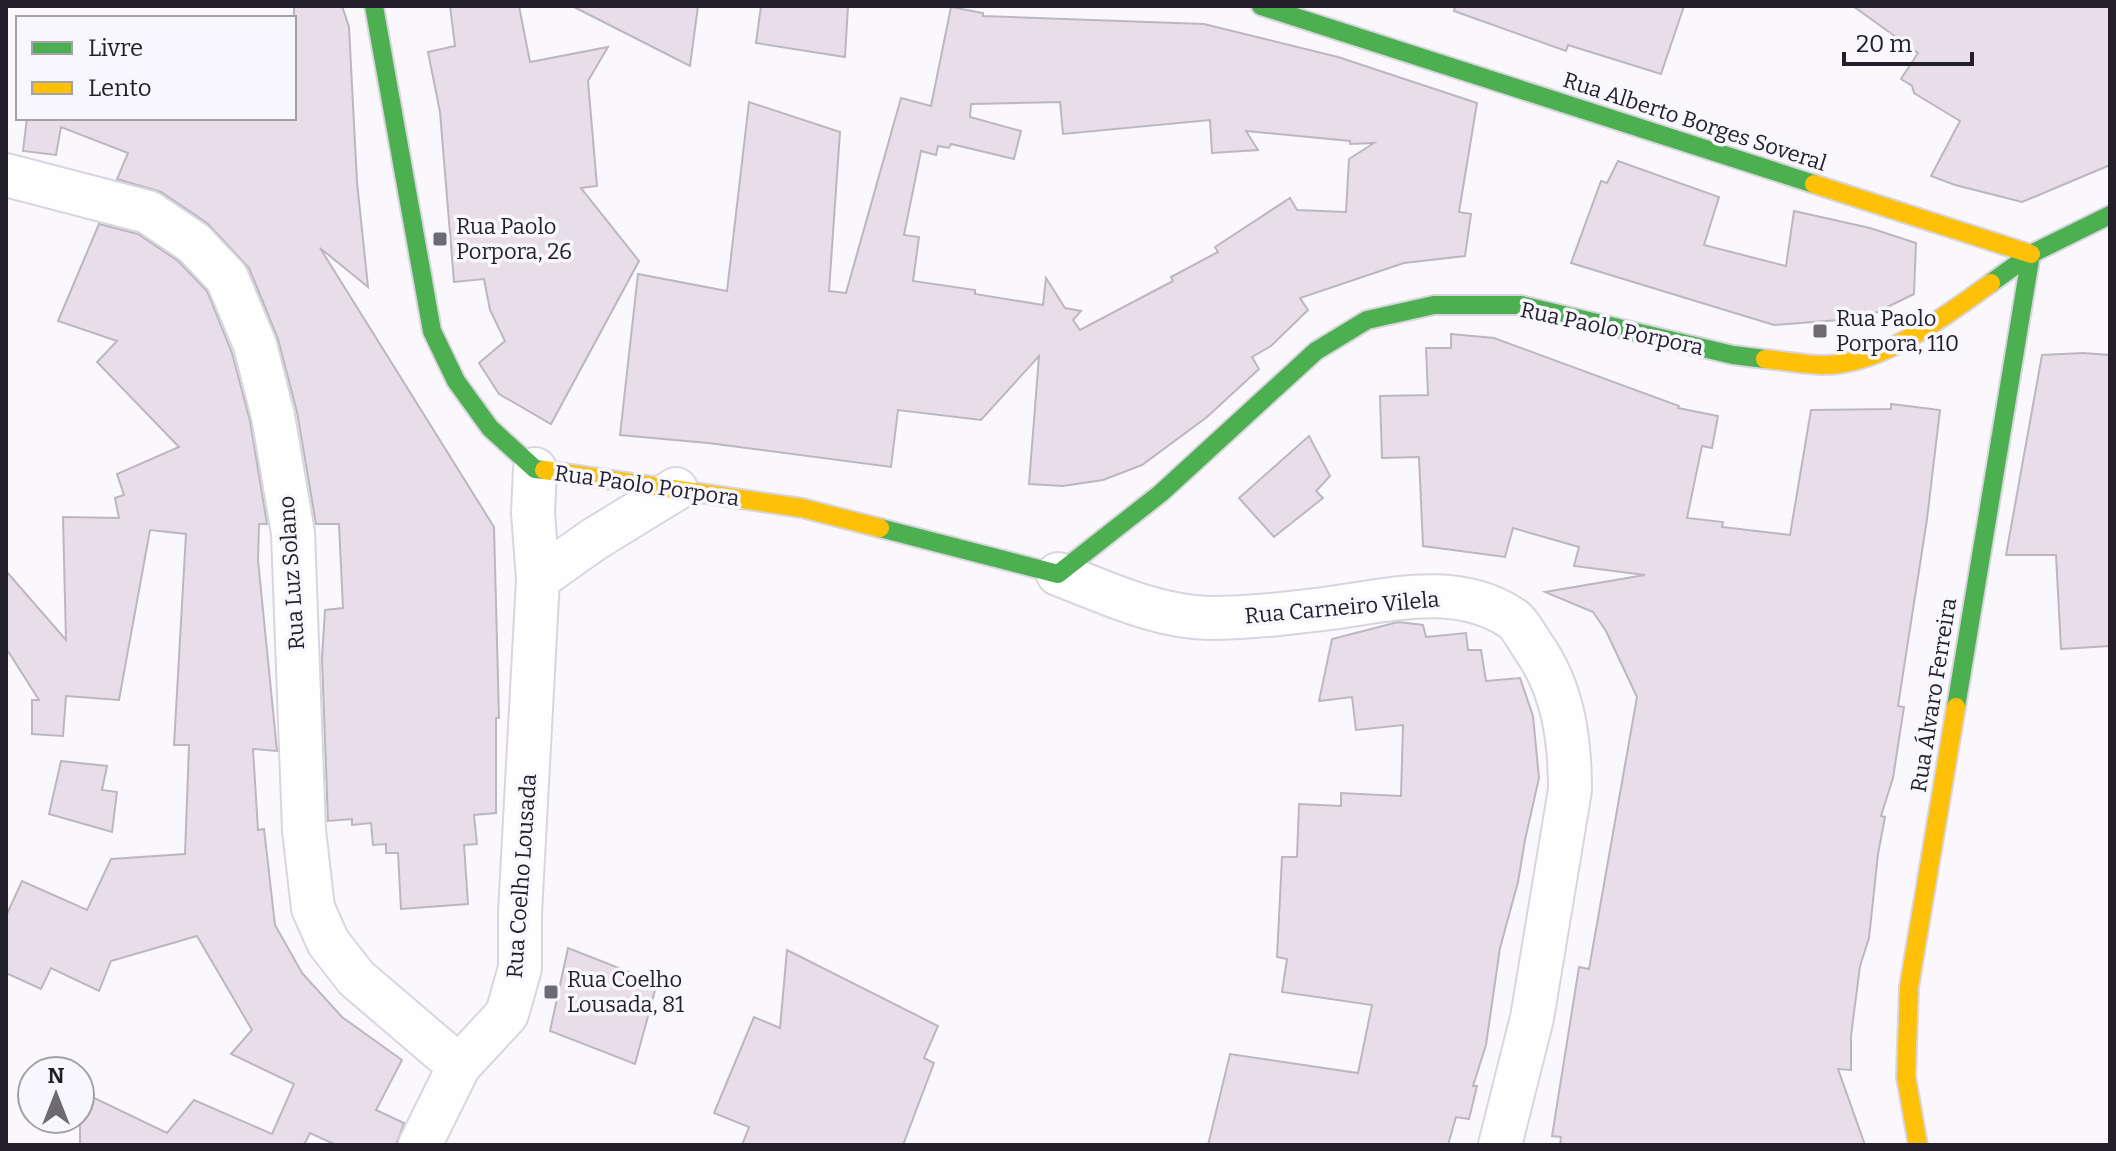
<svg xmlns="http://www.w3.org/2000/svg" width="2116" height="1151" font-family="Bitter,serif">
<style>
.building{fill:#e7deea;stroke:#bcb7be;stroke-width:2;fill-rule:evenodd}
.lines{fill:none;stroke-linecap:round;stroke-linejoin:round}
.street-casing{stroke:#d8d5de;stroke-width:46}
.fast-casing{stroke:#d8d5de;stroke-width:22}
.slow-casing{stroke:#d8d5de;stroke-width:22}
.street{stroke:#fefeff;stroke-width:42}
.fast{stroke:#4caf50;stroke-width:18}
.slow{stroke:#ffc107;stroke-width:18}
.poi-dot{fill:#6e6a74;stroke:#f9f7fe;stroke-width:3}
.labels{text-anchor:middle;stroke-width:7;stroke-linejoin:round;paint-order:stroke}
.street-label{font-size:22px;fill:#221e2a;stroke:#f9f7fe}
.poi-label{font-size:22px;fill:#221e2a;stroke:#f9f7fe;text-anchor:start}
</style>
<rect width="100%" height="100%" fill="#faf8fd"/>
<g class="building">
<polygon points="294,6 342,6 349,27 357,182 368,287 320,248 494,527 499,718 496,718 496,813 474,815 477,844 464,845 468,904 401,909 398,853 386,853 386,844 373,845 371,823 352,825 352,819 328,821 322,658 325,610 343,608 339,524 316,524 297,412 278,339 249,268 207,223 161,192 117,179 128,153 61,127 56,155 23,151 27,118 294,118"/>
<polygon points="450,6 519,6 530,62 608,47 588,81 597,186 581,188 639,261 551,424 499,394 479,363 505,341 490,310 484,279 454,282 440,112 428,52 455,46"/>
<polygon points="572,6 698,6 690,66"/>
<polygon points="761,6 848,6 845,57 756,43"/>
<polygon points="1455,6 1684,6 1661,74 1568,45 1566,51 1454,11"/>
<polygon points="1853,6 2110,6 2110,165 2022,202 1955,185 1931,176 1960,121 1914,93 1912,86 1901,79 1918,53"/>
<path d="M 951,7 L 983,13 L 983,16 L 1204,24 L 1338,57 L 1477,103 L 1459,212 L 1471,214 L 1465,256 L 1404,263 L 1300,298 L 1308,310 L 1271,346 L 1252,357 L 1259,369 L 1207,417 L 1142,465 L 1103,480 L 1063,486 L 1029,484 L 1039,356 L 981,420 L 898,410 L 891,467 L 708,443 L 620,435 L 638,274 L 727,291 L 749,102 L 840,132 L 829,291 L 846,293 L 901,98 L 931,106 ZM 1060,102 L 1063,134 L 1210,120 L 1212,153 L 1258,150 L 1246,131 L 1350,141 L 1350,144 L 1374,143 L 1349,159 L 1346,212 L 1297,210 L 1290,198 L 1215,247 L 1218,252 L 1171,277 L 1173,281 L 1080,330 L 1073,320 L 1081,311 L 1065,308 L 1046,278 L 1043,305 L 975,294 L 975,290 L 913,281 L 919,237 L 904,235 L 921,151 L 936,155 L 938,146 L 949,148 L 951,144 L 1014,159 L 1021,131 L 970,117 L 971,104 Z"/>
<polygon points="1618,161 1719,197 1704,245 1786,266 1794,211 1870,228 1916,243 1914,294 1865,318 1774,325 1571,263 1601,181 1607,183"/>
<polygon points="99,224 138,234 178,261 207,291 232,353 250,421 267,524 259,524 258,560 277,751 253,749 258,830 264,829 275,925 302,973 342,1017 402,1060 376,1110 404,1123 396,1145 336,1145 310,1133 304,1145 80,1145 80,1091 167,1133 194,1100 272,1134 294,1084 231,1054 252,1030 197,936 111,961 99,991 51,968 41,989 6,973 6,916 22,881 87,910 111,859 185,854 189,745 174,745 186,534 150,530 119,700 66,696 63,736 32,734 32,700 39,700 6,648 6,571 66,640 63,517 119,518 115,498 124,495 117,474 179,447 97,362 117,341 58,321"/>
<polygon points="1451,334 1494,338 1679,406 1678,408 1718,416 1712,448 1702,446 1687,518 1723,522 1722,527 1790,535 1811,410 1891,409 1891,404 1940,410 1927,519 1898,706 1904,707 1893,778 1881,816 1885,817 1878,854 1869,938 1860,966 1851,1036 1851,1070 1838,1069 1865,1145 1560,1145 1561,1137 1552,1136 1579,967 1589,969 1637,697 1606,631 1593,612 1545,592 1645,575 1574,566 1579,547 1513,528 1505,557 1423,546 1419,457 1382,458 1380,396 1428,395 1426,348 1451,348"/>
<polygon points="2083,353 2110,355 2110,646 2061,649 2056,555 2006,555 2042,355"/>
<polygon points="1309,436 1330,476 1316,491 1323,498 1274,537 1239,498"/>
<polygon points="1398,622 1423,625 1426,637 1466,633 1468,650 1481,650 1486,681 1520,678 1533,716 1539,778 1525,840 1518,882 1500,948 1486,1045 1473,1086 1477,1086 1469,1119 1456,1117 1448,1145 1208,1145 1230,1054 1358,1073 1372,1005 1282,992 1287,959 1277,957 1282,857 1297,857 1299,804 1341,806 1341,793 1401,796 1403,725 1356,730 1352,697 1319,701 1332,639"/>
<polygon points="61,761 107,766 102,790 117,792 112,832 49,814"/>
<polygon points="568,948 657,983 635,1064 550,1031"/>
<polygon points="787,950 938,1026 924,1058 934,1063 903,1145 742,1145 749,1127 714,1113 754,1017 780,1028"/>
</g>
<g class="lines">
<g class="street-casing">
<g id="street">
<polyline points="6,175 148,212 194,243 227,278 255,345 273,416 293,533 304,830 313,908 328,942 356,978 459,1066"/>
<path d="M 1058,574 C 1107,593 1157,617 1210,618 C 1251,618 1291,613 1331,608 C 1390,600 1456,582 1510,617 C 1519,622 1526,636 1532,645 C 1563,688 1570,738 1570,790 L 1532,1018 L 1500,1145"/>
<polyline points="538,579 593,540 676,489"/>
<polyline points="420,1145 459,1066 507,1014 520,968 520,913 538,579 533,513 535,469"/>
</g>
</g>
<g class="fast-casing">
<g id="fast">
<polyline points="374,6 432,331 456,381 490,428 535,469 544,470"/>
<polyline points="1261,6 1814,184"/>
<polyline points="1991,283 2031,254 2110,215"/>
<polyline points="880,528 1058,574 1161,493 1316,351 1367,320 1434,305 1521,305 1733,355 1765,359"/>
<polyline points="1956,707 2031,254"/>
</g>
</g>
<g class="slow-casing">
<g id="slow">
<polyline points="1814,184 2031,254"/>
<path d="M 1765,359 C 1784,361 1803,364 1821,365 C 1881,366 1945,316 1991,283"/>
<polyline points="544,470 802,508 880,528"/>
<polyline points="1918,1145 1906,1077 1909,987 1956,707"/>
</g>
</g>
<use href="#street" class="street"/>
<use href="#fast" class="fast"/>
<use href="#slow" class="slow"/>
</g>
<g class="poi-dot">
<rect x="432" y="231" width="16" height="16" rx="4"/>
<rect x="1812" y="323" width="16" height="16" rx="4"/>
<rect x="543" y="984" width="16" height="16" rx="4"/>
</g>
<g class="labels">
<g class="street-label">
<text transform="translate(1695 121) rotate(18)" y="8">Rua Alberto Borges Soveral</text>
<text transform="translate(1612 328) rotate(12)" y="8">Rua Paolo Porpora</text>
<text transform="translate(647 485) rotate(8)" y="8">Rua Paolo Porpora</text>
<text transform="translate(291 573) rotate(-94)" y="8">Rua Luz Solano</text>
<text transform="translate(1342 607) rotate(-5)" y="8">Rua Carneiro Vilela</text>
<text transform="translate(1933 695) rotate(-81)" y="8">Rua Álvaro Ferreira</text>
<text transform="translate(521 876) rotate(-86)" y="8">Rua Coelho Lousada</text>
</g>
<g class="poi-label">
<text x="456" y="234">Rua Paolo<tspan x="456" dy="25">Porpora, 26</tspan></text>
<text x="1836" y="326">Rua Paolo<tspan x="1836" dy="25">Porpora, 110</tspan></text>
<text x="567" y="987">Rua Coelho<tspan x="567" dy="25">Lousada, 81</tspan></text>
</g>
</g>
<rect width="2116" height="1151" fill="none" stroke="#221e2a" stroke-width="16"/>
<rect x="16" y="16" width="280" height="104" fill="#f9f7fe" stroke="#a3a0a9" stroke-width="2"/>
<rect x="32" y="42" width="40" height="12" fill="#4caf50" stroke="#a3a0a9" stroke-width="2"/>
<text x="88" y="56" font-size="24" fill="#221e2a">Livre</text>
<rect x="32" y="82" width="40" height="12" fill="#ffc107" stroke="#a3a0a9" stroke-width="2"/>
<text x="88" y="96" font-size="24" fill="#221e2a">Lento</text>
<g transform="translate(56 1095)"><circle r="38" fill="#f9f7fe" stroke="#a3a0a9" stroke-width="2"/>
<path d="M0-6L14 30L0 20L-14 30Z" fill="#6e6a74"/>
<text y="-12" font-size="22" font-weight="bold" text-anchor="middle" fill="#221e2a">N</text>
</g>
<path d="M1844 52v12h128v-12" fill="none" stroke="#221e2a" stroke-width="4"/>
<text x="1856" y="52" font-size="24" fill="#221e2a" stroke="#f9f7fe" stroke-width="6" paint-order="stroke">20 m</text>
</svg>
